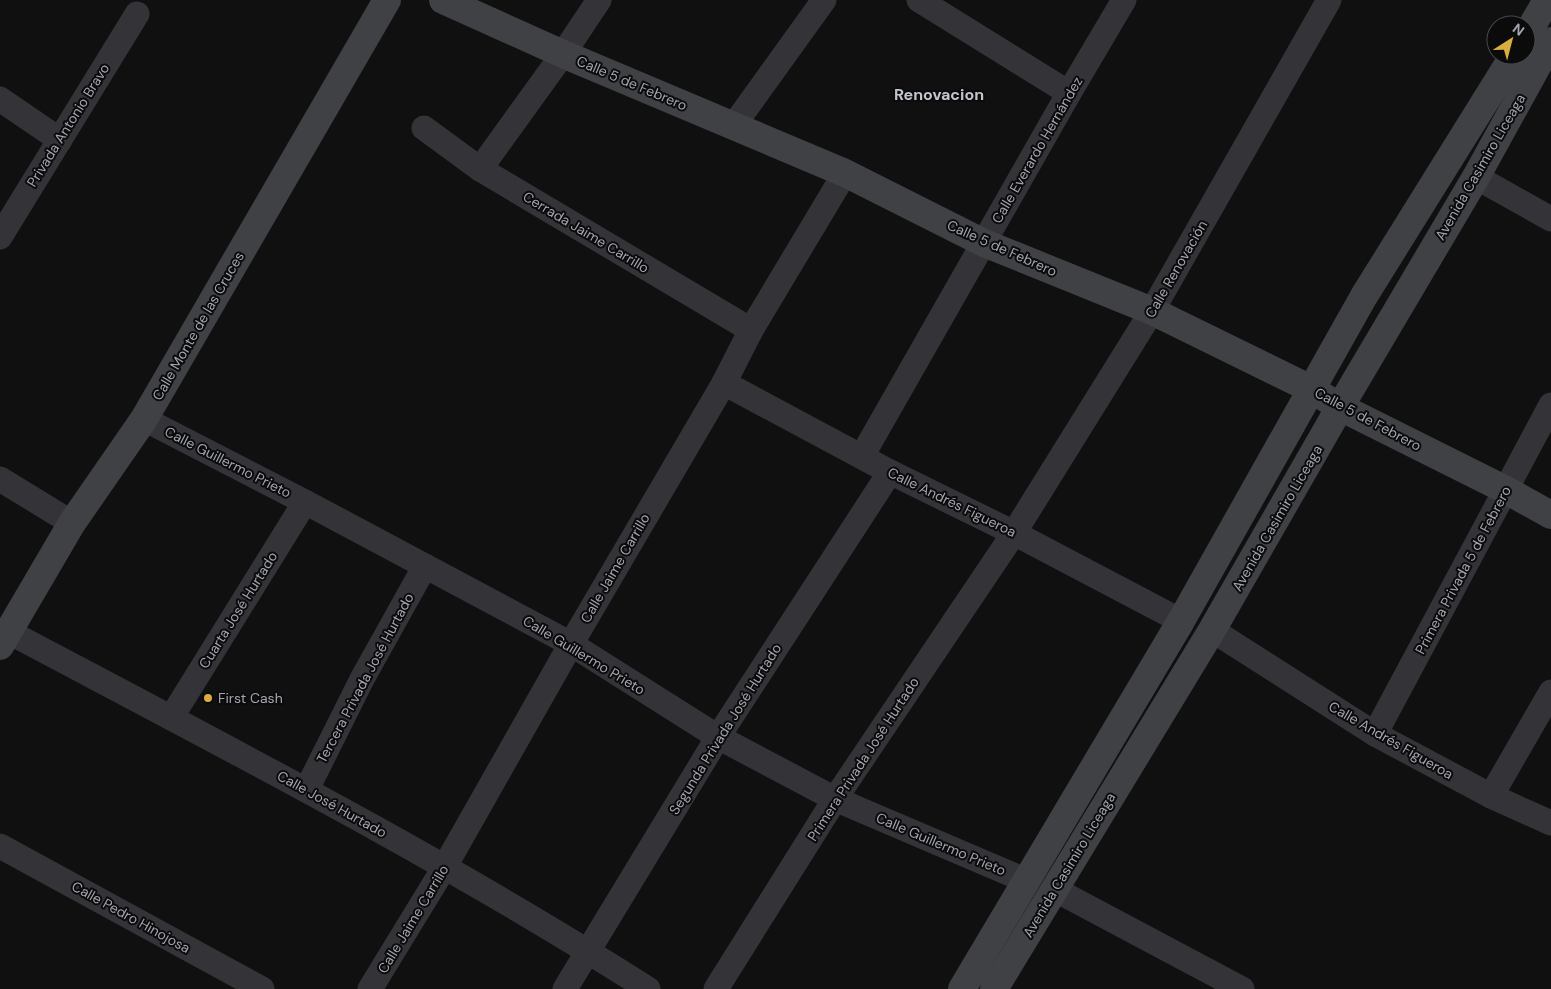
<svg xmlns="http://www.w3.org/2000/svg" width="1551" height="989" font-family="'DM Sans',sans-serif">
<style>
.lines{fill:none;stroke-linecap:round;stroke-linejoin:round}
.street{stroke:#343438;stroke-width:25}
.secondary{stroke:#404145;stroke-width:28}
.poi-dot{fill:#d9ae41;stroke:#0b0b0c;stroke-width:2}
.labels{text-anchor:middle;stroke-width:4;stroke-linejoin:round;paint-order:stroke}
.street-label{font-size:14px;fill:#a3a6b0;stroke:#0b0b0c}
.poi-label{font-size:14px;fill:#a3a6b0;stroke:#0b0b0c;text-anchor:start}
.quarter-label{font-size:16px;font-weight:bold;fill:#c3c5cd;stroke:#0b0b0c}
</style>
<rect width="100%" height="100%" fill="#101011"/>
<g class="lines">
<g class="street">
<polyline points="919,0 1069,93"/>
<polyline points="0,99 60,140"/>
<polyline points="734,125 824,0"/>
<polyline points="424,128 480,169 751,330"/>
<polyline points="480,169 563,54 599,0"/>
<polyline points="1476,177 1551,219"/>
<polyline points="0,237 137,14"/>
<polyline points="724,383 890,472 1014,533 1181,621"/>
<polyline points="144,419 305,502 571,644 718,737 835,799 1027,881"/>
<polyline points="862,456 1069,93 1124,0"/>
<polyline points="0,479 72,523"/>
<polyline points="1212,630 1375,734 1491,796 1551,823"/>
<path d="M 9,632 C 224,746 442,858 648,989"/>
<polyline points="171,718 305,502"/>
<polyline points="1375,734 1551,405"/>
<polyline points="307,789 362,679 425,566"/>
<polyline points="1491,796 1551,692"/>
<polyline points="0,846 262,989"/>
<polyline points="1054,889 1242,989"/>
<polyline points="370,989 444,868 571,644 724,383 751,330 845,173"/>
<polyline points="565,989 718,737 890,472"/>
<polyline points="716,989 835,799 1014,533 1152,311 1329,0"/>
</g>
<g class="secondary">
<polyline points="443,0 563,54 845,173 984,243 1152,311 1311,389 1340,407 1506,490 1551,515"/>
<polyline points="1526,36 1547,0"/>
<polyline points="0,646 72,523 144,419 387,0"/>
<polyline points="962,989 1181,621 1364,296 1514,55"/>
<polyline points="994,989 1212,630 1340,407 1476,177 1551,41"/>
</g>
</g>
<circle class="poi-dot" cx="208" cy="698" r="5"/>
<g class="labels">
<g class="street-label">
<text transform="translate(632 83) rotate(23)" y="5">Calle 5 de Febrero</text>
<text transform="translate(68 125) rotate(-58)" y="5">Privada Antonio Bravo</text>
<text transform="translate(1037 150) rotate(-60)" y="5">Calle Everardo Hernández</text>
<text transform="translate(1480 167) rotate(-60)" y="5">Avenida Casimiro Liceaga</text>
<text transform="translate(586 232) rotate(31)" y="5">Cerrada Jaime Carrillo</text>
<text transform="translate(1002 248) rotate(24)" y="5">Calle 5 de Febrero</text>
<text transform="translate(1176 269) rotate(-60)" y="5">Calle Renovación</text>
<text transform="translate(198 326) rotate(-60)" y="5">Calle Monte de las Cruces</text>
<text transform="translate(1368 419) rotate(28)" y="5">Calle 5 de Febrero</text>
<text transform="translate(228 462) rotate(27)" y="5">Calle Guillermo Prieto</text>
<text transform="translate(952 502) rotate(26)" y="5">Calle Andrés Figueroa</text>
<text transform="translate(1277 518) rotate(-60)" y="5">Avenida Casimiro Liceaga</text>
<text transform="translate(615 568) rotate(-60)" y="5">Calle Jaime Carrillo</text>
<text transform="translate(1463 570) rotate(-62)" y="5">Primera Privada 5 de Febrero</text>
<text transform="translate(238 610) rotate(-58)" y="5">Cuarta José Hurtado</text>
<text transform="translate(584 655) rotate(31)" y="5">Calle Guillermo Prieto</text>
<text transform="translate(365 678) rotate(-62)" y="5">Tercera Privada José Hurtado</text>
<text transform="translate(725 729) rotate(-58)" y="5">Segunda Privada José Hurtado</text>
<text transform="translate(1391 740) rotate(30)" y="5">Calle Andrés Figueroa</text>
<text transform="translate(863 759) rotate(-57)" y="5">Primera Privada José Hurtado</text>
<text transform="translate(332 804) rotate(29)" y="5">Calle José Hurtado</text>
<text transform="translate(941 844) rotate(23)" y="5">Calle Guillermo Prieto</text>
<text transform="translate(1069 865) rotate(-59)" y="5">Avenida Casimiro Liceaga</text>
<text transform="translate(131 917) rotate(29)" y="5">Calle Pedro Hinojosa</text>
<text transform="translate(413 919) rotate(-59)" y="5">Calle Jaime Carrillo</text>
</g>
<g class="poi-label">
<text x="218" y="703">First Cash</text>
</g>
<g class="quarter-label">
<text x="939" y="100">Renovacion</text>
</g>
</g>
<g transform="translate(1511 40) rotate(36)"><circle r="24" fill="#0b0b0c" stroke="#48494e"/>
<path d="M0-4L9 19L0 12L-9 19Z" fill="#d9ae41"/>
<text y="-8" font-size="14" font-weight="bold" text-anchor="middle" fill="#a3a6b0">N</text>
</g>
</svg>
